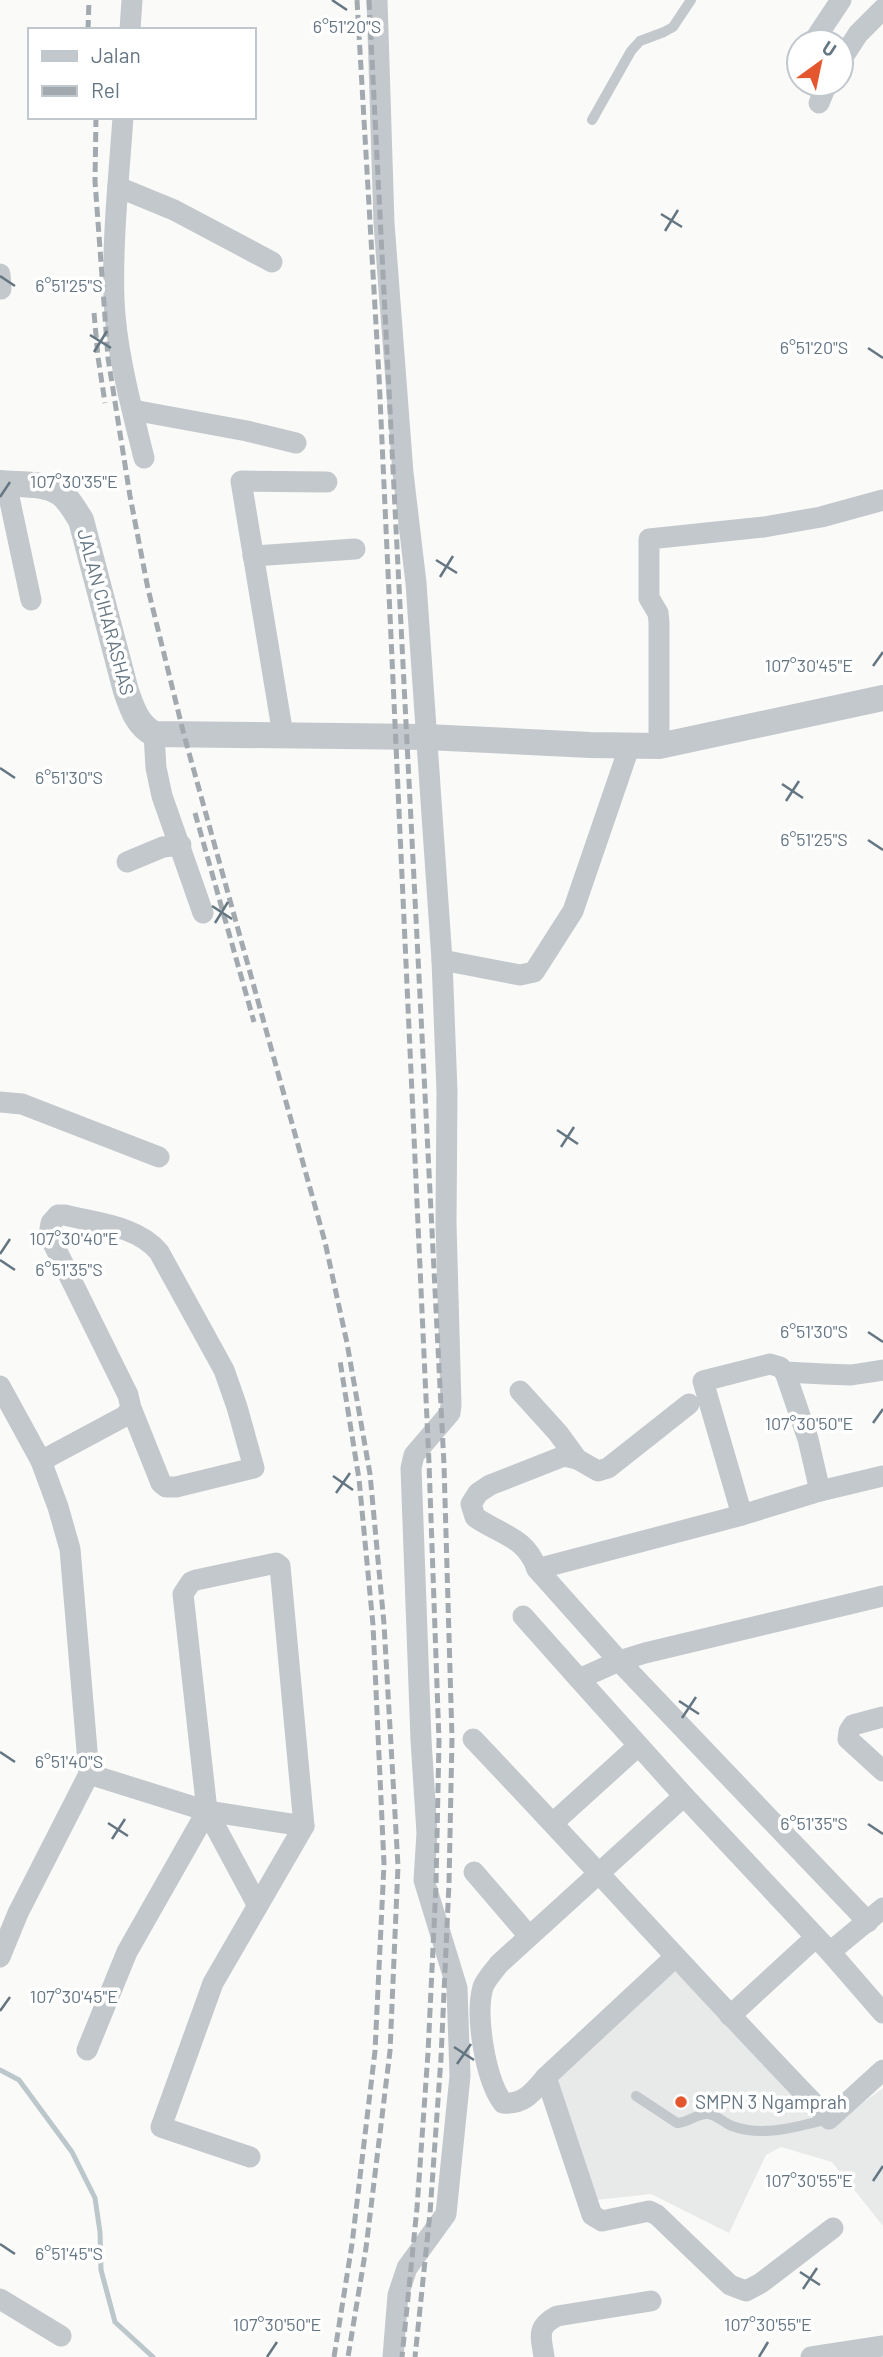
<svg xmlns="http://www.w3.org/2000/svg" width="883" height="2357" font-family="Barlow,sans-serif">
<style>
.built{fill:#e8e9e9}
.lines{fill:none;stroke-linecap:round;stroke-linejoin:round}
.stream{stroke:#bbc7cb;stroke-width:5}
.service{stroke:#c3c8cc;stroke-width:10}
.minor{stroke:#c3c8cc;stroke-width:21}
.tertiary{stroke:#c3c8cc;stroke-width:26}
.rail{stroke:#a2aab0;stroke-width:5;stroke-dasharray:10 5;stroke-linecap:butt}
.ticks{fill:none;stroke:#657683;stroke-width:2.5}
.poi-dot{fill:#e4572e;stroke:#fff;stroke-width:2.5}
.labels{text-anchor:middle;stroke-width:7;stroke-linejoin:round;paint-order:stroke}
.street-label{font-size:19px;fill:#657683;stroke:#fff}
.poi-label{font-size:19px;fill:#657683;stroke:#fff;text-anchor:start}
.ticks-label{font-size:18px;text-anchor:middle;fill:#657683;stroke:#fff;stroke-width:7;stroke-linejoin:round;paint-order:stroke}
</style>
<rect width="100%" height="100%" fill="#fafaf8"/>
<polygon class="built" points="673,1969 831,2126 883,2088 883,2226 832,2162 781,2147 766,2155 729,2233 651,2194 596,2200 555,2082"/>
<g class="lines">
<polyline class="stream" points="0,2070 19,2080 72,2152 95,2198 100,2232 101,2270 115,2322 153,2357"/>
<g class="service">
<polyline points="592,120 631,51 640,41 664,32 673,27 691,0"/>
<path d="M 636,2096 L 677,2123 C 688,2123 697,2113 708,2114 C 717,2115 724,2123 732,2126 C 764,2138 797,2126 829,2119"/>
</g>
<g class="minor">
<polyline points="377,0 384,223 403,473 416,583 442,960 447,1092 446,1223 451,1405 450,1413 414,1455 411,1468 421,1740 427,1833 424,1880 457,1988 460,2076 446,2214 407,2268 398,2295 393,2357"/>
<polyline points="130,30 132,0"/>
<polyline points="813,42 841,0"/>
<polyline points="841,60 858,34 883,9"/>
<polyline points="819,103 827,84"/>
<path d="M 123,117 C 119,176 112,241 114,300 C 116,351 132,409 144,458"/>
<polyline points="118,187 174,210 272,262"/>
<polyline points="0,274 1,289"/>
<polyline points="133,410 247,431 296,443"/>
<polyline points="6,483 31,600"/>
<polyline points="253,556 355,549"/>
<polyline points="154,734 156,768 162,796 203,913"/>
<polyline points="283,735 241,481 327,482"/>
<polyline points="659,746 659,622 658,613 649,598 649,539 764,527 821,517 883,500"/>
<polyline points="127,862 163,847 181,845"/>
<polyline points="442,960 520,975 534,972 573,911 630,745"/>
<polyline points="0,1102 22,1104 159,1157"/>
<polyline points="785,1372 808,1439 820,1491"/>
<polyline points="0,1386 41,1461 58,1507 70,1549 89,1774 18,1913 0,1957"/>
<polyline points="520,1391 558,1433 577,1459"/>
<path d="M 689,1404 L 608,1468 L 598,1471 L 577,1459 L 564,1456 L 490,1485 L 478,1493 L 471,1504 L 475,1517 C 501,1535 526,1537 537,1569 L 619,1661 L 868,1922"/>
<path d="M 41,1461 L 125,1416 L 131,1408 L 128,1395 L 49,1235 L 51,1223 L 58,1215 L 65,1215 C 96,1223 138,1226 159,1252 L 224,1370 L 237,1407 L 254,1468 L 176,1487 L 166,1487 L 161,1483 L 131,1408"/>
<polyline points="742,1515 703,1381 770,1364 780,1367 785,1372 824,1374 851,1375 883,1370"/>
<polyline points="537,1569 742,1515 820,1491 883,1476"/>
<polyline points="883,1596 645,1653 619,1661 579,1679 684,1796 830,1952 883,2013"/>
<polyline points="523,1616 579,1679"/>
<polyline points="883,1717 853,1725 849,1731 848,1739 883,1771"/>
<path d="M 473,1739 C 593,1865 708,1994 829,2119 L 883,2070"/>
<polyline points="89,1774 207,1811 304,1826"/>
<polyline points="553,1823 638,1746"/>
<polyline points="474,1872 529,1936"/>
<polyline points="830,1952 883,1908"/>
<path d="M 675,1957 L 546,2077 C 533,2092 524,2105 503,2103 C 485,2079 475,2015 483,1987 C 486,1979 494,1971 499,1964 L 684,1796"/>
<polyline points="730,2016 816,1937"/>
<polyline points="87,2050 127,1952 207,1811"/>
<polyline points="546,2077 592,2215 602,2221 649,2211 657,2215 730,2285 746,2291 761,2283 833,2228"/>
<polyline points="250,2157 161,2127 213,1983 304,1826 280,1566 276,1563 196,1580 191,1582 183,1594 207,1811 258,1906"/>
<polyline points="0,2299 61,2336"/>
<path d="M 544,2357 C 541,2336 536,2327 557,2316 L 651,2301"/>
<polyline points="811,2357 883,2346"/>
</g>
<path class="tertiary" d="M 0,483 C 18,485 45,482 60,493 C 69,499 75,511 81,520 L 126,691 C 132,708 137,725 154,734 L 426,737 L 590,745 L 659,746 L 883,698"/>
<g class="rail">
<polyline points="357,0 379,376 429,1463 439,1741 436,1885 428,2053 417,2208 402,2357"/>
<polyline points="369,0 444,1465 452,1738 449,1883 441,2058 430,2213 415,2357"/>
<polyline points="88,30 89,0"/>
<polyline points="96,117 95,181 108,358 130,496 148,589 184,735 325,1242 347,1343 370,1474 384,1624 398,1866 390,2051 366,2248 348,2357"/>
<polyline points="94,313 98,357 105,403"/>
<polyline points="195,813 254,1022"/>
<polyline points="334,2357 352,2244 375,2051 384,1864 373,1625 359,1479 340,1361"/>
</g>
</g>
<path class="ticks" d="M 332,0 L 347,10M 661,214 L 682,227M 665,231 L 678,210M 0,276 L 15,286M 90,335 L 111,348M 868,348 L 883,358M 94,352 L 107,331M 0,497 L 10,482M 436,560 L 457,573M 440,577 L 453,556M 873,666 L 883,652M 0,768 L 15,778M 782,784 L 803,798M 786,801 L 799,781M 868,840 L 883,850M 212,906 L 232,919M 215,923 L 228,902M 557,1130 L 578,1144M 561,1147 L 574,1127M 0,1254 L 10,1239M 0,1260 L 15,1270M 868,1332 L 883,1342M 873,1423 L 883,1409M 333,1476 L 353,1490M 336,1493 L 350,1473M 679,1701 L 699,1714M 682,1718 L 696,1697M 0,1752 L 15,1762M 108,1823 L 128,1836M 868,1824 L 883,1834M 112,1839 L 125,1819M 0,2011 L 10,1997M 454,2047 L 474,2060M 457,2064 L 471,2044M 873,2181 L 883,2166M 0,2244 L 15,2254M 800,2272 L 820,2285M 803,2289 L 817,2268M 267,2357 L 277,2342M 759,2357 L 768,2342"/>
<circle class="poi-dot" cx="681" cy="2102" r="7"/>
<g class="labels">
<g class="street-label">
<text transform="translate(106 612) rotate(75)" y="7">JALAN CIHARASHAS</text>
</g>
<g class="poi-label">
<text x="695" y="2109">SMPN 3 Ngamprah</text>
</g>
</g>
<g class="ticks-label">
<text x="347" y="33">6°51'20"S</text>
<text x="69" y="292">6°51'25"S</text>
<text x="814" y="354">6°51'20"S</text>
<text x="74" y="488">107°30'35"E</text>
<text x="809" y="672">107°30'45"E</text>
<text x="69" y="784">6°51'30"S</text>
<text x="814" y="846">6°51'25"S</text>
<text x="74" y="1245">107°30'40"E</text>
<text x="69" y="1276">6°51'35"S</text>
<text x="814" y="1338">6°51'30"S</text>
<text x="809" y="1430">107°30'50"E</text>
<text x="69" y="1768">6°51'40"S</text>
<text x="814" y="1830">6°51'35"S</text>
<text x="74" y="2003">107°30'45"E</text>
<text x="809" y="2187">107°30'55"E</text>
<text x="69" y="2260">6°51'45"S</text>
<text x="277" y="2331">107°30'50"E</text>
<text x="768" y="2331">107°30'55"E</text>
</g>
<rect x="28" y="28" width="228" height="91" fill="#ffffff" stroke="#c1c8cd" stroke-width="2"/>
<rect x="42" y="51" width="35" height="10" fill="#c3c8cc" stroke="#c1c8cd" stroke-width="2"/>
<text x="91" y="63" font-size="21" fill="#657683">Jalan</text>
<rect x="42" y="86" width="35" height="10" fill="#a2aab0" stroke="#c1c8cd" stroke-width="2"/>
<text x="91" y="98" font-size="21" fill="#657683">Rel</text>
<g transform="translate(820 63) rotate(33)"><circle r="33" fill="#ffffff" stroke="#c1c8cd" stroke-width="2"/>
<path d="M0-5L12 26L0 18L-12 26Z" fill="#e4572e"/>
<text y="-10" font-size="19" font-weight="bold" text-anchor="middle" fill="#657683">U</text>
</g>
</svg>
